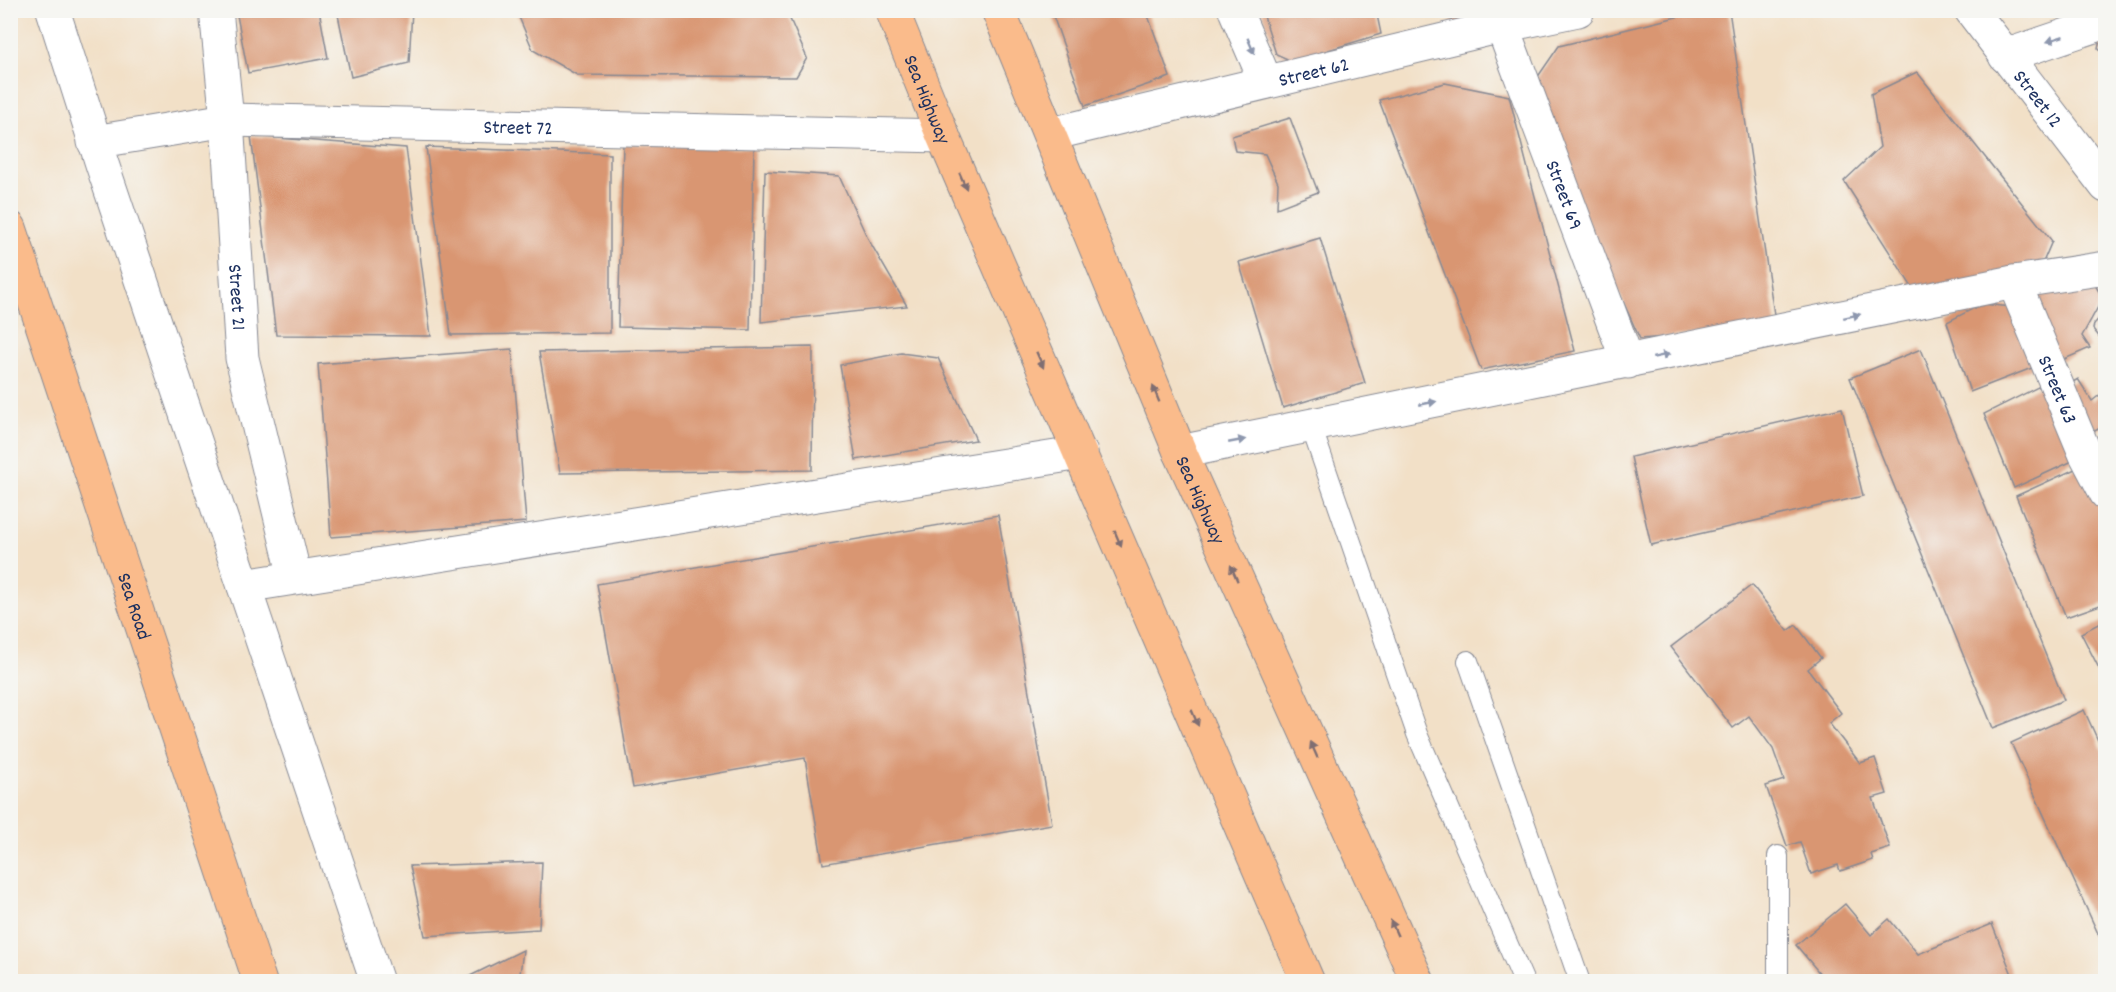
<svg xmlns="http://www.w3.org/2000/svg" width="2116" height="992" font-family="Dekko,sans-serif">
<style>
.building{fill:#d99672}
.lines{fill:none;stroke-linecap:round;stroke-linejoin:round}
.service-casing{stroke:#868892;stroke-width:22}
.minor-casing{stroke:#868892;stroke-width:35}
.tertiary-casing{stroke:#868892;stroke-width:35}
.trunk-casing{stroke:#868892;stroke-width:35}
.motorway-casing{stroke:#868892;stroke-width:35}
.service{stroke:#fff;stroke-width:20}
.minor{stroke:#fff;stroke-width:33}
.tertiary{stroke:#fff;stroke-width:33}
.trunk{stroke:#fabb8b;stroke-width:33}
.motorway{stroke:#fabb8b;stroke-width:33}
.oneway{fill:#8d97ae}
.oneway2{fill:#7f6e72}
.labels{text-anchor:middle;stroke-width:4.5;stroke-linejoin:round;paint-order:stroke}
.street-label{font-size:20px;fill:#1b2f5e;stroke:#f6f6f2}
</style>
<rect width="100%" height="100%" fill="#f6f6f2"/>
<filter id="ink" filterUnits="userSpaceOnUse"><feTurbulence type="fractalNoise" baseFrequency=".0167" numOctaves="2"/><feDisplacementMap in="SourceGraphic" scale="12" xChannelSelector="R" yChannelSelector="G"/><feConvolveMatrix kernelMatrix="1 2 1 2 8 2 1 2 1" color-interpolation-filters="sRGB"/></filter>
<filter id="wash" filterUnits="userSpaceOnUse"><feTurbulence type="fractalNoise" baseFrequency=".008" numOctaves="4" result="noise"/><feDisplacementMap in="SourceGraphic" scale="24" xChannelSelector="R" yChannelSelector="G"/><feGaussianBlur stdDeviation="1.35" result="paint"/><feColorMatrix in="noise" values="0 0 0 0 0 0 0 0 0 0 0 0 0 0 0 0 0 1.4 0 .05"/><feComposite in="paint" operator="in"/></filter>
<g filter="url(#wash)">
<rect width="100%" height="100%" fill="#f2e0c7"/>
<g id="blocks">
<g class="building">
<polygon points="236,10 319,10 328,58 248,73"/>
<polygon points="337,10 412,10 409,63 351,77"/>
<polygon points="516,10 786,10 807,58 796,77 577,75 533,50"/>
<polygon points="1051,10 1146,10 1170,77 1085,106"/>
<polygon points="1262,10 1376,10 1381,34 1292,61 1276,54"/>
<polygon points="1447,10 1489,10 1491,16 1453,24"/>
<polygon points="1705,10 1729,10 1776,328 1640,339 1528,91 1559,46"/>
<polygon points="2106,32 2106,57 2098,48 2101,34"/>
<polygon points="1917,72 2052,241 2038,274 1917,295 1844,181 1880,147 1871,94"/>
<polygon points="1445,83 1509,96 1575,351 1481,370 1379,100"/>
<polygon points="1290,118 1318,192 1277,208 1278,183 1265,154 1235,151 1232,136"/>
<polygon points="251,136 406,148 431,336 276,335"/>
<polygon points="623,144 754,148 750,330 618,327"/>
<polygon points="426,147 610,154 610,333 451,335"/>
<polygon points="765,171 839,176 867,237 907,306 761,322"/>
<polygon points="1320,238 1365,383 1283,408 1239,262"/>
<polygon points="2095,285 2103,298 2082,336 2090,348 2060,361 2032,310 2039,290"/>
<polygon points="1982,304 2012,307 2037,366 1970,392 1947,322"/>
<polygon points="2106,311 2106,345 2093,329 2094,324"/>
<polygon points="813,347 812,470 560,473 539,352"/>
<polygon points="512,349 526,522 331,537 318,364"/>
<polygon points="1921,349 2064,700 1993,728 1850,378"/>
<polygon points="901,353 938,358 976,440 856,460 840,365"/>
<polygon points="2078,379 2092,401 2106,390 2106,425 2091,433 2066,386"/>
<polygon points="2050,381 2079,458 2014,488 1984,414"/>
<polygon points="1842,408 1863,496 1651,545 1631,457"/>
<polygon points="2106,437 2106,450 2100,441"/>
<polygon points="2086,464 2106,512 2106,603 2066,617 2016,496"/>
<polygon points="998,515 1052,824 823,864 805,758 633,788 597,584"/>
<polygon points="1752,585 1788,631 1796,625 1821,658 1808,669 1841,713 1829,723 1860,763 1875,758 1887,794 1873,798 1890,848 1871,854 1873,860 1840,871 1838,865 1811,874 1800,842 1787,846 1766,786 1784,780 1773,749 1749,716 1733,728 1671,647"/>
<polygon points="2106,620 2106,682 2081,633"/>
<polygon points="2084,710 2106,758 2106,951 2011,743"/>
<polygon points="542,862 539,929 425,936 410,866"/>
<polygon points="1845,904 1871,935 1889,919 1918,954 1992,924 2015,982 1827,982 1796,945"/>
<polygon points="523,950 519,982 458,982"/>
</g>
</g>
</g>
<g filter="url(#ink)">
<use href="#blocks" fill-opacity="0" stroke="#868892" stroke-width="1.5"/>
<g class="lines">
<g class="service-casing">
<g id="service">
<polyline points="1311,426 1417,734 1524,982"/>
<polyline points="1468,661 1580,982"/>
<polyline points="1778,856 1778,976 1780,982"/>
</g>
</g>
<g class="minor-casing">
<g id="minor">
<path id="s1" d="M 216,10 L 227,120 L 242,358 L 295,577"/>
<polyline points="1235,10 1266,82"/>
<path id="s2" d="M 1502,26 L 1628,362"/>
<polyline points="2005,56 2106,22"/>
<path id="s3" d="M 1051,134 L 1502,26 L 1578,10"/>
<path id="s4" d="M 94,142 L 227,120 L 943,136"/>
<path id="s5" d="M 2014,282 L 2085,453 L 2106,493"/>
<polyline points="1180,452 2014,282 2106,268"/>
<polyline points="244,586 1081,453"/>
</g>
</g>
<g class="tertiary-casing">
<g id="tertiary">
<polyline points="53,10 102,164 377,982"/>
<path id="s6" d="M 1971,10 L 2106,186"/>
</g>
</g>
<g class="trunk-casing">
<g id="trunk">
<path id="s7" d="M 10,228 L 260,982"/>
</g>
</g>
<g class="motorway-casing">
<g id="motorway">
<path id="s8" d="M 892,10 L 943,136 L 1308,982"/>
<path id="s9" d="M 998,10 L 1180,452 L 1418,982"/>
</g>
</g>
<use href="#service" class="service"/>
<use href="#minor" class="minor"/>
<use href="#tertiary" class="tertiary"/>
<use href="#trunk" class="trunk"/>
<use href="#motorway" class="motorway"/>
</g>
<defs><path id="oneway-solid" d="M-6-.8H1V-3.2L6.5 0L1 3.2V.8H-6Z" transform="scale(1.5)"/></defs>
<g class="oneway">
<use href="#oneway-solid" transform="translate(2055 39) rotate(161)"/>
<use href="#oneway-solid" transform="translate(1251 46) rotate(67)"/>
<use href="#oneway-solid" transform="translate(1852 316) rotate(-12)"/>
<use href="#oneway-solid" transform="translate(1661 356) rotate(-12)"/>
<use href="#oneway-solid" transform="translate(1428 403) rotate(-11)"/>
<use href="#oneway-solid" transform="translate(1237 441) rotate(-11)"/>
</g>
<g class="oneway2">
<use href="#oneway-solid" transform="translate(963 181) rotate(66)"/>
<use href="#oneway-solid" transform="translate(1040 360) rotate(66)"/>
<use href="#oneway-solid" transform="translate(1156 394) rotate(-112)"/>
<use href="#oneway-solid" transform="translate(1118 539) rotate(67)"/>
<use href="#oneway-solid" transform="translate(1234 573) rotate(-114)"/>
<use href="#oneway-solid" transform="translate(1195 718) rotate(67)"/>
<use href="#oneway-solid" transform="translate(1314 750) rotate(-114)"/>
<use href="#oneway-solid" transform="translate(1394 928) rotate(-114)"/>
</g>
</g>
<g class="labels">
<g class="street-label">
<text dy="7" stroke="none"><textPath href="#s3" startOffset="270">Street 62</textPath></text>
<text dy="7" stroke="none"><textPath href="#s8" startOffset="96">Sea Highway</textPath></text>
<text dy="7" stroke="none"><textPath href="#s6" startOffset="111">Street 12</textPath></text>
<text dy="7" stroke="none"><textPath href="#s4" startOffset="426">Street 72</textPath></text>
<text dy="7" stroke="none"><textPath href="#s2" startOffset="180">Street 69</textPath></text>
<text dy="7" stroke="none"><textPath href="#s1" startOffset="288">Street 21</textPath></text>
<text dy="7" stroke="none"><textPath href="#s5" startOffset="116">Street 63</textPath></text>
<text dy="7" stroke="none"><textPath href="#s9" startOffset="530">Sea Highway</textPath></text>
<text dy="7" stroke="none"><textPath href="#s7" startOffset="398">Sea Road</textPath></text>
</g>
</g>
<rect width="2116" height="992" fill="none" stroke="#f6f6f2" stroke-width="36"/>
</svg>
